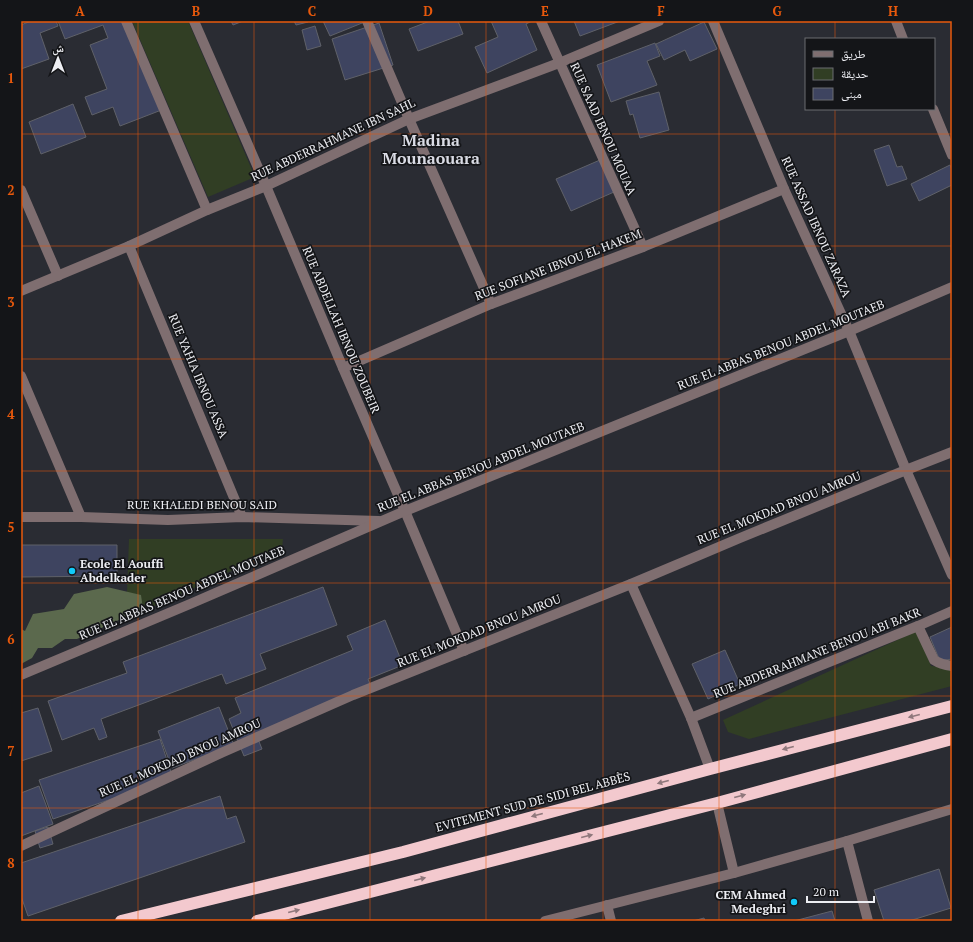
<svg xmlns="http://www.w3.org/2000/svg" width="973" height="942" font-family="'PT Serif','Noto Naskh Arabic',serif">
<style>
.green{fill:#313e24}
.forest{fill:#5b694d}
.building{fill:#3e4460;stroke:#5f6169}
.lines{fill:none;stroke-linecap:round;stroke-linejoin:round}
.minor{stroke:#7f6e70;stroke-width:10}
.highway{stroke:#f3c9ce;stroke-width:12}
.oneway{fill:#8f787c}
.grid{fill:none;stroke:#e8590c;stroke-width:1;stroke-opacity:0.55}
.poi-dot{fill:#11cafa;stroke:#141518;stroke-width:1.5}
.labels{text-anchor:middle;stroke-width:3.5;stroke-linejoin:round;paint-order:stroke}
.street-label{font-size:12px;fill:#edeef3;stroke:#141518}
.poi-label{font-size:12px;font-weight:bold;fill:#edeef3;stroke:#141518;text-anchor:start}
.district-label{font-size:16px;font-weight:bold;fill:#dadce5;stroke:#141518}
.neatline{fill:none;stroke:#e8590c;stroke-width:1.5}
.grid-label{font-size:13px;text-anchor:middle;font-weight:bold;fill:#e8590c}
</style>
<rect width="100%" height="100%" fill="#2a2c33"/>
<g class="green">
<polygon points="132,21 188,21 255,177 208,197"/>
<polygon points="129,539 283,539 282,548 126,619"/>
<polygon points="917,631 931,666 952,668 952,686 749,739 728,732 723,720"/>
</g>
<polygon class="forest" points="107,587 141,595 143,609 77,639 65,639 52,648 38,648 32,658 21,664 21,629 25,631 33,614 64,609 74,594"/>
<g class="building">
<polygon points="31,21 56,21 58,26 40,33 49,59 21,69 21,25"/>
<polygon points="58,21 125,21 164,109 120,126 113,107 92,115 85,97 107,89 90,45 108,38 103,25 65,39"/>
<polygon points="231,21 243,21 233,25"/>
<polygon points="294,21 307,21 308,22 296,25"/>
<polygon points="323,21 367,21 330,36"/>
<polygon points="430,21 458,21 463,34 418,51 409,29"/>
<polygon points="491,21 532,21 526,24 537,50 487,73 475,47 498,37"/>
<polygon points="574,21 620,21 580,36"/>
<polygon points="704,22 717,49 690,61 685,50 664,60 656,44"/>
<polygon points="379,23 393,65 345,80 332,39"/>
<polygon points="315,26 321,46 307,50 302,30"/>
<polygon points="655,43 660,56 647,61 657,85 611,102 597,65"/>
<polygon points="659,92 669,130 640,138 633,114 630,115 626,101"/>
<polygon points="73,104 86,137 41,154 29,122"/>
<polygon points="889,145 897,167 902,166 907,179 887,186 874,150"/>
<polygon points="600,160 614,192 571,211 556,179"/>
<polygon points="950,165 952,170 952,185 919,201 911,184"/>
<polygon points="21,545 117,545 117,576 21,577"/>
<polygon points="323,587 337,625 260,654 266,669 226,684 222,674 101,719 107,737 99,740 94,728 62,740 48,701 127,673 123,662"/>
<polygon points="385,620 403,665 368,679 371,687 256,734 262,749 244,756 229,719 241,713 235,698 353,650 347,636"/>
<polygon points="952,627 952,659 940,661 930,637"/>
<polygon points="725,650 740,684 708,699 692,664"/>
<polygon points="219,707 234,745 172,768 158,731"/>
<polygon points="38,708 52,751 21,761 21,713"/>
<polygon points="160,739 173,778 53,819 39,780"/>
<polygon points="39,786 53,824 21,836 21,793"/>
<polygon points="220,796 227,819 236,816 245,842 28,916 21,896 21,863"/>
<polygon points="48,827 53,844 40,848 35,831"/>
<polygon points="939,869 951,908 909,921 884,921 874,890"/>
<polygon points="832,911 835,921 794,921"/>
<polygon points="704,918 705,921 693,921"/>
</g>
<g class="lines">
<g class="minor">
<polyline points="126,21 207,210"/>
<polyline points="194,21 266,186 343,368 405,511 464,651"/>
<polyline points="367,21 409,119 491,304"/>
<polyline points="541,21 643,247"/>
<polyline points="713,21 784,189 849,331 906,470 952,575"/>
<polyline points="896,21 903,39"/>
<polyline points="933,109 952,155"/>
<polyline points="21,190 58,276"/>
<polyline points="129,246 242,517"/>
<polyline points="21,291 129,246 207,210 266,186 409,119 559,63 659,21"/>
<polyline points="343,368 491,304 643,247 784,189"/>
<polyline points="21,376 81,517"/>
<polyline points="21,517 81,517 168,520 242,517 379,521"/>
<polyline points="631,584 691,718 710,769"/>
<path d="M 918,626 L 934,660 C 940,664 945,665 952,666"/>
<polyline points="21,675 190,604 405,511 849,331 952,287"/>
<polyline points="691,718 918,626 952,611"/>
<polyline points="717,803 734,873"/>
<polyline points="847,841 868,921"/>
<polyline points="21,846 221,753 353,695 631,584 740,538 906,470 952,452"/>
<polyline points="607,905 611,921"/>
<polyline points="545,921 734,873 847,841 952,809"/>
</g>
<g class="highway">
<polyline points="121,921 403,852 710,769 952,706"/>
<polyline points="257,921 717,803 952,739"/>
</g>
</g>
<defs><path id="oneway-solid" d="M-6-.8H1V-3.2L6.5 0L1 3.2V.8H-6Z"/></defs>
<g class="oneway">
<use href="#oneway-solid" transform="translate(914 716) rotate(166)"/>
<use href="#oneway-solid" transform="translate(788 748) rotate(165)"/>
<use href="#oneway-solid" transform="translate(663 782) rotate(165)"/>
<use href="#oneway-solid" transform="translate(740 796) rotate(-15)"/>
<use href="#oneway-solid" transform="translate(537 815) rotate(165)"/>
<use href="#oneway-solid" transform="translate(587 836) rotate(-14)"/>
<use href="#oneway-solid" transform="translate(420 879) rotate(-14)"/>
<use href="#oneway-solid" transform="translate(294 911) rotate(-14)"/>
</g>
<path class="grid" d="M 138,21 L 138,921M 254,21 L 254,921M 370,21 L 370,921M 486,21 L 486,921M 603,21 L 603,921M 719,21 L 719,921M 835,21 L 835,39M 835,109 L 835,921M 21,134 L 952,134M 21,246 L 952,246M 21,359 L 952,359M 21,471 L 952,471M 21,583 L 952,583M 21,696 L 952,696M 21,808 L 952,808"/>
<g class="poi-dot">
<circle cx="72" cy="571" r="4"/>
<circle cx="794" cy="902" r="4"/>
</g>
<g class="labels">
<g class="street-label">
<text transform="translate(603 129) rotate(66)" y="4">RUE SAAD IBNOU MOUAA</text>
<text transform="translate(333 140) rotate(-25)" y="4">RUE ABDERRAHMANE IBN SAHL</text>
<text transform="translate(816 227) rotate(66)" y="4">RUE ASSAD IBNOU ZARAZA</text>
<text transform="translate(558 265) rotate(-21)" y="4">RUE SOFIANE IBNOU EL HAKEM</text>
<text transform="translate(341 330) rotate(67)" y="4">RUE ABDELLAH IBNOU ZOUBEIR</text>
<text transform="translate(781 345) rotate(-22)" y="4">RUE EL ABBAS BENOU ABDEL MOUTAEB</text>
<text transform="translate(198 376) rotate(67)" y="4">RUE YAHIA IBNOU ASSA</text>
<text transform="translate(481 467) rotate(-22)" y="4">RUE EL ABBAS BENOU ABDEL MOUTAEB</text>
<text x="202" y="509">RUE KHALEDI BENOU SAID</text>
<text transform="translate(779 508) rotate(-22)" y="4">RUE EL MOKDAD BNOU AMROU</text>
<text transform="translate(182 593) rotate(-23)" y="4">RUE EL ABBAS BENOU ABDEL MOUTAEB</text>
<text transform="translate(479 631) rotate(-22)" y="4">RUE EL MOKDAD BNOU AMROU</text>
<text transform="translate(817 653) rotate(-22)" y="4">RUE ABDERRAHMANE BENOU ABI BAKR</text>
<text transform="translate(180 758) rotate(-24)" y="4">RUE EL MOKDAD BNOU AMROU</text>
<text transform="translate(533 802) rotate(-15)" y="4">EVITEMENT SUD DE SIDI BEL ABBÈS</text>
</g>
<g class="poi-label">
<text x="80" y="568">Ecole El Aouffi<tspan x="80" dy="14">Abdelkader</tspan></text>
<text x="786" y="899" text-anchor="end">CEM Ahmed<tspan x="786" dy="14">Medeghri</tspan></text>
</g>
<g class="district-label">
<text x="431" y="146">Madina<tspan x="431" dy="18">Mounaouara</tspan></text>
</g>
</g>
<rect width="973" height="942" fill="none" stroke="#141518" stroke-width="44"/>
<rect x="805" y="38" width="130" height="72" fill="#141518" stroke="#6b6c70"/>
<rect x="813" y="51" width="20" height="6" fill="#7f6e70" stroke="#6b6c70"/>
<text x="841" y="58" font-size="12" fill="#edeef3">طريق</text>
<rect x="813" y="68" width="20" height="12" fill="#313e24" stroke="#6b6c70"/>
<text x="841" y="78" font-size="12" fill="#edeef3">حديقة</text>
<rect x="813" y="88" width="20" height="12" fill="#3e4460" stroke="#6b6c70"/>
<text x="841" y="98" font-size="12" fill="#edeef3">مبنى</text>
<g transform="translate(58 58)" stroke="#141518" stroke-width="3" paint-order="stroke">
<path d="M0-3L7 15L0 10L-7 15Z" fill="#edeef3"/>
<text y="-6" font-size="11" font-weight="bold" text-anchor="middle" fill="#edeef3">ش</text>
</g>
<path d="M807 896v6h67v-6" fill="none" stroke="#edeef3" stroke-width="2"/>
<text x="813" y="896" font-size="12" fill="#edeef3" stroke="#141518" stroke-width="3" paint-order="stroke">20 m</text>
<rect x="22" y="22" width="929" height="898" class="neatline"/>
<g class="grid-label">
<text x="80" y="16">A</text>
<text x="196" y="16">B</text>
<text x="312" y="16">C</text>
<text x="428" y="16">D</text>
<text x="545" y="16">E</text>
<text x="661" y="16">F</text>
<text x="777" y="16">G</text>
<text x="893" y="16">H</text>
<text x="11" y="83">1</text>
<text x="11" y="195">2</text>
<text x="11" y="307">3</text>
<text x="11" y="419">4</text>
<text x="11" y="532">5</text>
<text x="11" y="644">6</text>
<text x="11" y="756">7</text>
<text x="11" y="868">8</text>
</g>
</svg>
